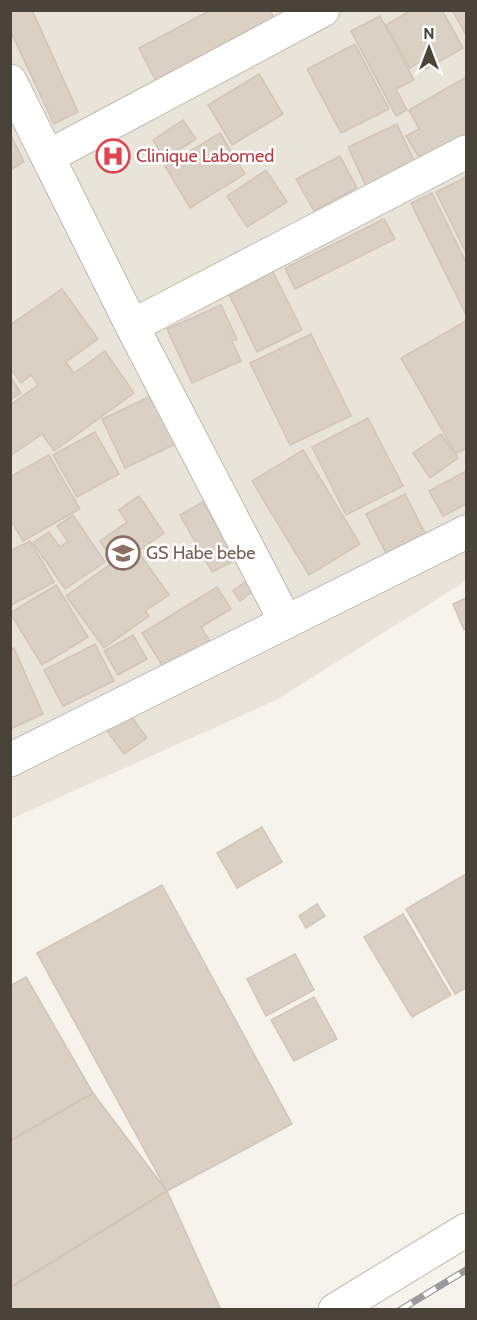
<svg xmlns="http://www.w3.org/2000/svg" width="477" height="1320" font-family="Cabin,sans-serif">
<style>
.residential{fill:#e9e4da}
.building{fill:#dad0c4;stroke:#d2c5b5;stroke-width:1.5}
.lines{fill:none;stroke-linecap:round;stroke-linejoin:round}
.minor-casing{stroke:#c1b9ae;stroke-width:35}
.minor{stroke:#fff;stroke-width:33}
.rail-casing{stroke:#9a9a9a;stroke-width:7}
.rail{stroke:#fff;stroke-width:4.5;stroke-dasharray:14;stroke-linecap:butt}
.labels{text-anchor:middle;stroke-width:5;stroke-linejoin:round;paint-order:stroke}
.health-label{font-size:18px;fill:#be3a42;stroke:#fff;text-anchor:start}
.education-label{font-size:18px;fill:#785e54;stroke:#fff;text-anchor:start}
</style>
<rect width="100%" height="100%" fill="#f6f2ec"/>
<polygon class="residential" points="10,11 466,11 466,581 276,700 11,819"/>
<g class="building">
<polygon points="10,10 32,10 78,112 54,124 10,30"/>
<polygon points="211,10 270,10 275,20 156,81 139,48"/>
<polygon points="411,10 442,10 463,48 426,69 421,61 410,68 386,25"/>
<polygon points="452,10 466,10 466,35"/>
<polygon points="380,16 414,80 396,89 407,110 396,116 351,31"/>
<polygon points="355,44 389,109 341,133 307,69"/>
<polygon points="259,74 283,114 232,145 208,105"/>
<polygon points="466,77 466,141 424,166 406,136 419,129 409,110"/>
<polygon points="183,120 196,139 165,159 153,140"/>
<polygon points="397,124 415,163 366,186 348,147"/>
<polygon points="10,133 24,162 10,170"/>
<polygon points="220,133 245,174 190,208 165,166"/>
<polygon points="340,156 357,188 314,211 296,179"/>
<polygon points="266,170 287,202 247,227 227,196"/>
<polygon points="466,177 466,253 436,192"/>
<polygon points="432,193 466,262 466,315 411,203"/>
<polygon points="384,219 395,239 295,289 285,268"/>
<polygon points="271,268 302,330 257,352 227,290"/>
<polygon points="62,289 98,339 66,362 74,373 105,351 134,393 54,451 42,434 10,456 10,405 38,385 31,375 21,383 10,368 10,325"/>
<polygon points="221,305 237,339 232,341 241,361 192,383 167,329"/>
<polygon points="466,321 466,448 456,454 401,358"/>
<polygon points="311,334 351,416 290,445 250,363"/>
<polygon points="10,376 21,393 10,400"/>
<polygon points="155,394 178,443 125,468 102,419"/>
<polygon points="368,418 403,486 346,515 312,447"/>
<polygon points="95,432 119,474 77,497 53,455"/>
<polygon points="441,434 458,458 430,478 413,453"/>
<polygon points="303,450 360,544 309,575 252,481"/>
<polygon points="49,455 80,509 23,541 10,519 10,477"/>
<polygon points="466,471 466,504 443,516 429,491"/>
<polygon points="405,494 428,539 389,559 366,514"/>
<polygon points="139,496 164,533 117,566 100,541 127,522 119,510"/>
<polygon points="203,502 236,560 212,572 180,515"/>
<polygon points="73,515 105,562 65,589 33,543 49,532 60,547 68,541 57,526"/>
<polygon points="30,541 54,582 10,606 10,551"/>
<polygon points="139,553 169,595 145,611 149,616 104,648 66,596 112,563 117,570"/>
<polygon points="246,581 253,591 240,601 233,591"/>
<polygon points="56,585 88,637 42,665 10,613"/>
<polygon points="217,587 231,609 201,627 214,648 169,676 142,633"/>
<polygon points="466,598 466,629 464,630 453,604"/>
<polygon points="133,635 147,659 118,675 104,651"/>
<polygon points="95,644 114,681 63,706 44,670"/>
<polygon points="14,648 43,714 10,729 10,650"/>
<polygon points="125,708 147,738 124,754 102,724"/>
<polygon points="262,827 282,862 237,888 217,853"/>
<polygon points="466,874 466,988 455,994 406,909"/>
<polygon points="162,885 292,1124 167,1191 37,953"/>
<polygon points="317,904 325,916 306,928 299,916"/>
<polygon points="403,914 451,995 412,1017 364,937"/>
<polygon points="295,954 314,990 266,1016 247,979"/>
<polygon points="26,977 93,1093 10,1141 10,986"/>
<polygon points="314,997 337,1039 294,1061 271,1020"/>
<polygon points="93,1093 167,1191 10,1288 10,1141"/>
<polygon points="167,1191 221,1310 10,1310 10,1288"/>
</g>
<g class="lines">
<g class="minor-casing">
<g id="minor">
<polyline points="10,81 132,326 286,622"/>
<polyline points="49,156 323,10"/>
<polyline points="132,326 466,152"/>
<polyline points="10,760 466,532"/>
<polyline points="335,1310 466,1230"/>
</g>
</g>
<use href="#minor" class="minor"/>
<g class="rail-casing">
<polyline id="rail" points="400,1310 466,1270"/>
</g>
<use href="#rail" class="rail"/>
</g>
<defs>
<g id="hospital-ring" transform="scale(1.725)"><circle r="9.5" fill="#fff" stroke="#e0444e" stroke-width="1.5"/><path d="M-5-5h3v3.5h4V-5h3V5h-3V1.5h-4V5h-3Z" fill="#e0444e"/></g>
<g id="school-ring" transform="scale(1.725)"><circle r="9.5" fill="#fff" stroke="#8d6e63" stroke-width="1.5"/><path d="M0-5L7-2L0 1L-7-2ZM-4 1L0 2.5L4 1V4Q0 6-4 4Z" fill="#8d6e63"/></g>
</defs>
<g fill-rule="evenodd">
<use href="#hospital-ring" x="113" y="156"/>
<use href="#school-ring" x="123" y="553"/>
</g>
<g class="labels">
<g class="health-label">
<text x="136" y="162">Clinique Labomed</text>
</g>
<g class="education-label">
<text x="146" y="559">GS Habe bebe</text>
</g>
</g>
<rect width="477" height="1320" fill="none" stroke="#4a4339" stroke-width="24"/>
<g transform="translate(429 48)" stroke="#ffffff" stroke-width="4.5" paint-order="stroke">
<path d="M0-4.5L10 22L0 15L-10 22Z" fill="#4a4339"/>
<text y="-9" font-size="16" font-weight="bold" text-anchor="middle" fill="#4a4339">N</text>
</g>
</svg>
